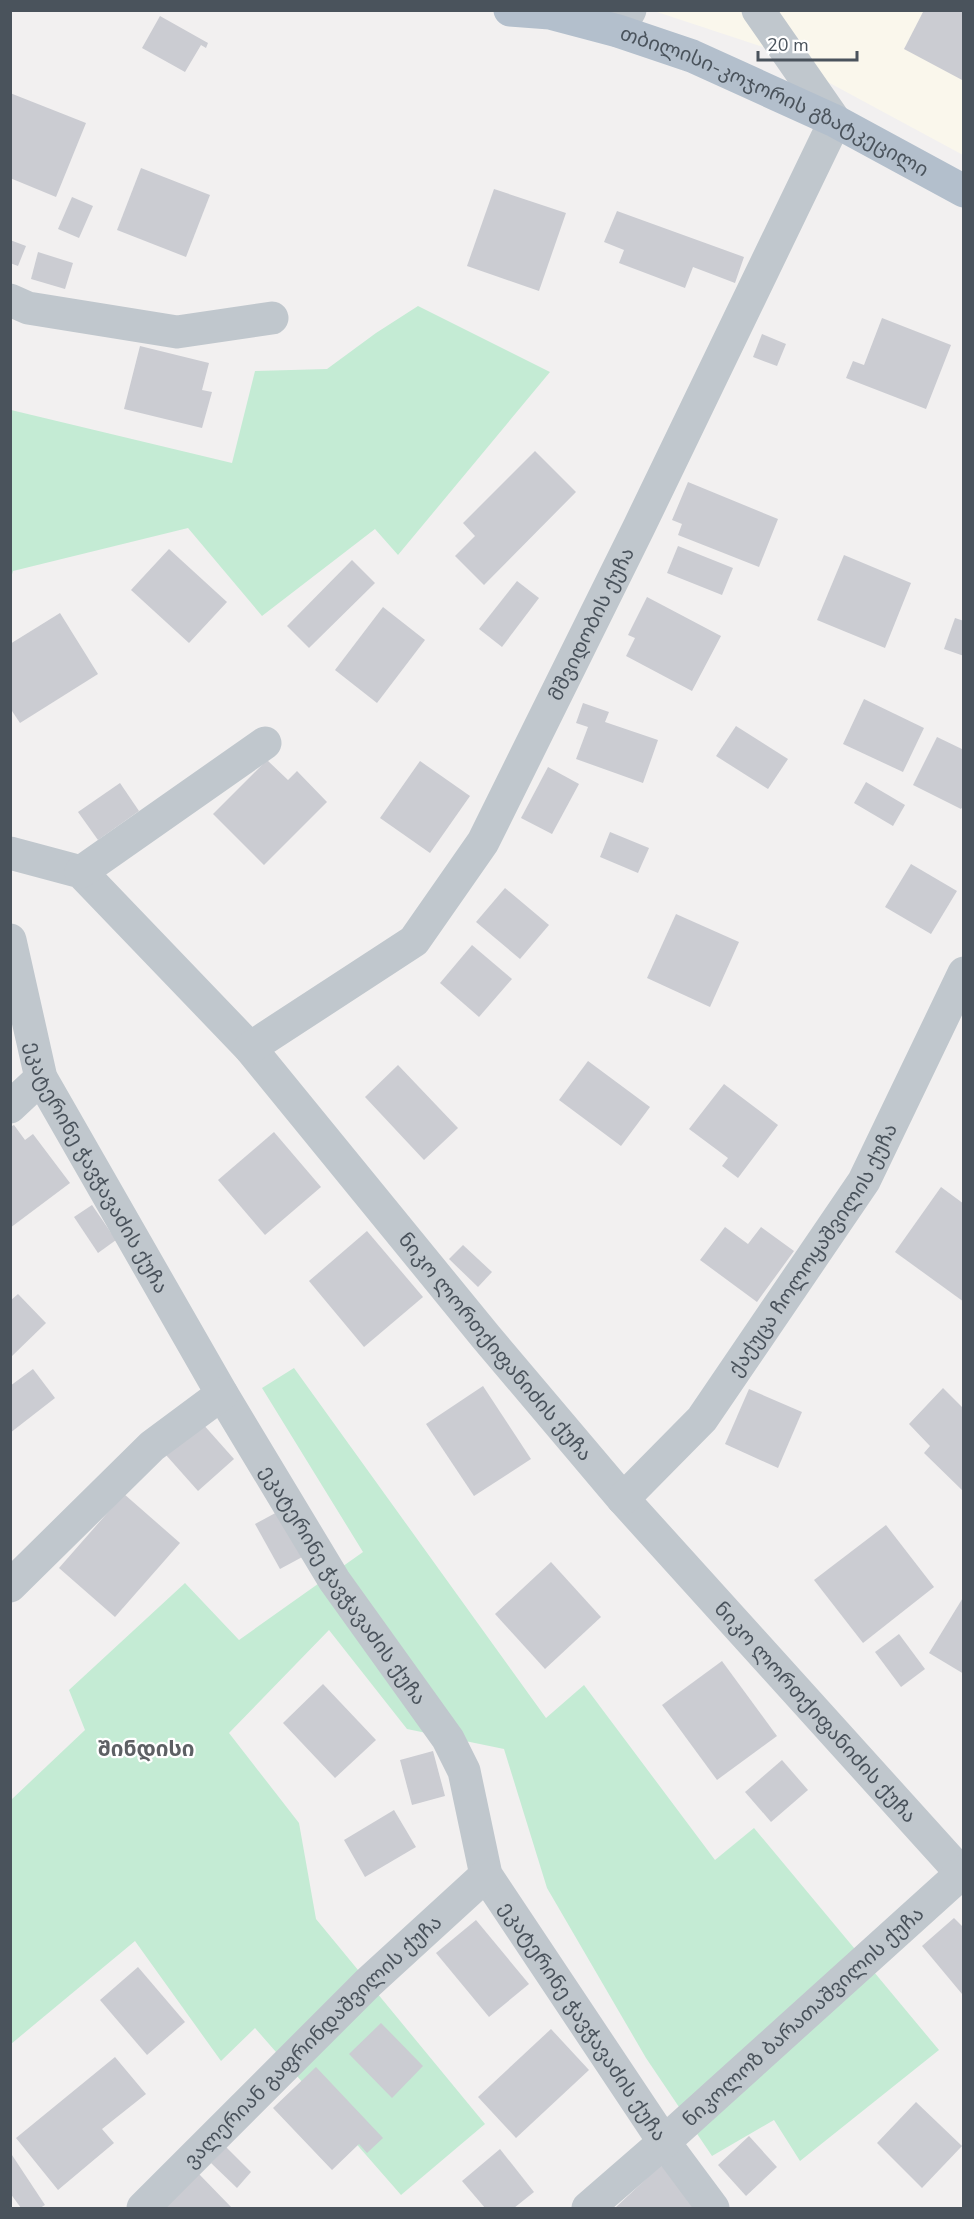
<svg xmlns="http://www.w3.org/2000/svg" width="974" height="2219" font-family="'Nunito Sans','Noto Sans Georgian',sans-serif">
<style>
.commercial{fill:#faf7ec}
.green{fill:#c4ebd4}
.building{fill:#cbccd2}
.lines{fill:none;stroke-linecap:round;stroke-linejoin:round}
.minor{stroke:#c0c7cd;stroke-width:33}
.major{stroke:#b3bfcc;stroke-width:33}
.labels{text-anchor:middle;stroke-width:4.5;stroke-linejoin:round;paint-order:stroke}
.street-label{font-size:20px;fill:#4a535c;stroke:#fff}
.neighbourhood-label{font-size:21px;font-weight:bold;fill:#5d6064;stroke:#fff}
</style>
<rect width="100%" height="100%" fill="#f2f0f0"/>
<polygon class="commercial" points="940,10 963,13 963,155 763,47 654,11"/>
<g class="green">
<polygon points="418,306 550,372 398,555 375,529 262,616 188,528 13,571 11,578 11,410 232,463 255,371 327,369 376,333"/>
<polygon points="294,1368 546,1718 584,1685 715,1860 754,1828 939,2050 800,2161 774,2120 712,2156 646,2058 547,1888 504,1749 407,1729 329,1630 229,1733 299,1823 316,1919 485,2124 401,2195 255,2028 221,2061 135,1941 11,2044 11,1800 85,1730 69,1690 185,1583 239,1640 363,1552 262,1388"/>
</g>
<g class="building">
<polygon points="924,10 964,10 964,81 904,49"/>
<polygon points="160,16 208,43 206,48 201,45 185,72 142,48"/>
<polygon points="10,93 86,123 56,197 10,178"/>
<polygon points="141,168 210,195 186,257 117,230"/>
<polygon points="494,189 566,213 539,291 467,266"/>
<polygon points="72,197 93,206 79,238 58,229"/>
<polygon points="617,211 744,257 735,283 693,267 685,288 619,263 624,250 604,242"/>
<polygon points="10,240 26,246 18,266 10,263"/>
<polygon points="38,252 73,263 65,289 31,279"/>
<polygon points="882,318 951,345 926,409 846,378 853,361 864,365"/>
<polygon points="762,334 786,344 777,366 753,357"/>
<polygon points="140,346 209,363 202,390 212,392 202,428 124,409"/>
<polygon points="535,451 576,492 484,585 455,556 475,536 463,523"/>
<polygon points="688,482 778,519 759,567 678,535 682,524 672,520"/>
<polygon points="678,546 733,568 722,595 667,573"/>
<polygon points="169,549 227,602 189,643 131,590"/>
<polygon points="844,555 911,583 885,648 817,620"/>
<polygon points="352,560 375,583 309,648 287,626"/>
<polygon points="517,581 539,598 502,647 479,629"/>
<polygon points="647,597 721,636 692,691 626,656 635,638 628,635"/>
<polygon points="383,607 425,640 377,703 335,670"/>
<polygon points="60,613 98,674 20,723 10,708 10,644"/>
<polygon points="955,618 964,621 964,656 944,649"/>
<polygon points="864,699 924,728 903,772 843,744"/>
<polygon points="583,703 609,712 605,722 658,740 643,783 576,759 588,727 576,723"/>
<polygon points="736,726 788,759 768,789 716,756"/>
<polygon points="937,737 964,750 964,805 961,809 913,785"/>
<polygon points="267,760 288,780 297,771 327,802 264,865 213,814"/>
<polygon points="420,761 470,796 430,853 380,818"/>
<polygon points="548,767 579,784 552,834 521,818"/>
<polygon points="866,782 905,805 893,826 854,803"/>
<polygon points="120,783 139,811 98,840 78,812"/>
<polygon points="610,832 649,848 638,873 600,857"/>
<polygon points="911,864 957,891 931,934 885,907"/>
<polygon points="505,888 549,925 520,959 476,922"/>
<polygon points="676,914 739,942 710,1007 647,978"/>
<polygon points="472,945 512,979 479,1017 440,983"/>
<polygon points="588,1061 650,1107 621,1146 559,1100"/>
<polygon points="398,1065 458,1128 424,1160 365,1097"/>
<polygon points="724,1084 778,1125 738,1178 722,1166 728,1158 689,1129"/>
<polygon points="14,1125 25,1140 33,1134 70,1183 10,1228 10,1127"/>
<polygon points="274,1132 321,1187 265,1235 218,1180"/>
<polygon points="941,1187 964,1204 964,1302 895,1252"/>
<polygon points="92,1205 116,1240 98,1253 74,1217"/>
<polygon points="725,1227 748,1244 761,1227 794,1251 757,1302 700,1260"/>
<polygon points="367,1231 423,1297 364,1347 309,1281"/>
<polygon points="463,1245 492,1272 478,1287 449,1259"/>
<polygon points="18,1294 46,1323 10,1358 10,1301"/>
<polygon points="33,1369 55,1398 10,1433 10,1386"/>
<polygon points="483,1386 531,1459 474,1496 426,1424"/>
<polygon points="943,1388 964,1409 964,1492 924,1453 930,1446 909,1424"/>
<polygon points="749,1389 802,1412 778,1468 725,1444"/>
<polygon points="202,1423 234,1459 198,1491 166,1455"/>
<polygon points="124,1494 180,1543 115,1617 59,1568"/>
<polygon points="281,1510 306,1555 280,1569 255,1524"/>
<polygon points="886,1525 934,1587 863,1643 814,1580"/>
<polygon points="551,1562 601,1617 545,1669 495,1614"/>
<polygon points="964,1596 964,1674 929,1653"/>
<polygon points="899,1634 925,1669 901,1687 875,1652"/>
<polygon points="722,1661 777,1736 717,1780 662,1705"/>
<polygon points="323,1684 376,1740 335,1778 283,1723"/>
<polygon points="433,1751 445,1796 412,1805 400,1760"/>
<polygon points="782,1760 808,1790 771,1822 745,1792"/>
<polygon points="394,1810 416,1847 365,1877 344,1840"/>
<polygon points="954,1918 964,1928 962,1994 922,1946"/>
<polygon points="476,1920 529,1984 489,2017 436,1953"/>
<polygon points="138,1967 185,2022 147,2055 100,2000"/>
<polygon points="381,2023 423,2066 392,2098 349,2054"/>
<polygon points="551,2029 589,2070 516,2138 478,2097"/>
<polygon points="115,2057 146,2094 102,2129 114,2143 58,2190 16,2138"/>
<polygon points="316,2067 383,2138 367,2153 359,2144 332,2170 273,2108"/>
<polygon points="916,2102 962,2146 922,2188 877,2143"/>
<polygon points="749,2136 777,2167 746,2196 718,2165"/>
<polygon points="226,2147 251,2172 237,2188 211,2163"/>
<polygon points="500,2149 534,2192 514,2208 485,2208 462,2181"/>
<polygon points="10,2152 45,2205 40,2208 21,2208 10,2193"/>
<polygon points="661,2165 701,2208 615,2208"/>
<polygon points="198,2173 232,2208 162,2208"/>
</g>
<g class="lines">
<g class="minor">
<polyline points="618,31 630,10"/>
<polyline points="10,300 28,308 177,332 272,318"/>
<path id="s1" d="M 10,853 L 81,872 L 250,1048 L 486,1337 L 623,1499 L 964,1876"/>
<polyline points="81,872 265,743"/>
<path id="s2" d="M 10,940 L 41,1078 L 222,1394 L 334,1580 L 448,1739 L 464,1771 L 486,1875 L 664,2142 L 713,2208"/>
<path id="s3" d="M 250,1048 L 414,941 L 483,842 L 639,527 L 835,121 L 758,10"/>
<polyline points="10,1107 41,1078"/>
<path id="s4" d="M 623,1499 L 702,1419 L 864,1181 L 964,973"/>
<polyline points="10,1586 152,1446 222,1394"/>
<path id="s5" d="M 143,2208 L 369,1982 L 486,1875"/>
<path id="s6" d="M 588,2208 L 664,2142 L 964,1871"/>
</g>
<path class="major" id="s7" d="M 510,10 L 550,13 L 618,31 L 692,56 L 835,121 L 964,191"/>
</g>
<g class="labels">
<g class="street-label">
<text dy="7" stroke="none"><textPath href="#s7" startOffset="282">თბილისი-კოჯორის გზატკეცილი</textPath></text>
<text dy="7" stroke="none"><textPath href="#s3" startOffset="560">მშვიდობის ქუჩა</textPath></text>
<text dy="7" stroke="none"><textPath href="#s2" startOffset="246">ეკატერინე ჭავჭავაძის ქუჩა</textPath></text>
<text dy="7" stroke="none"><textPath href="#s4" startOffset="315">ქაქუცა ჩოლოყაშვილის ქუჩა</textPath></text>
<text dy="7" stroke="none"><textPath href="#s1" startOffset="704">ნიკო ლორთქიფანიძის ქუჩა</textPath></text>
<text dy="7" stroke="none"><textPath href="#s2" startOffset="732">ეკატერინე ჭავჭავაძის ქუჩა</textPath></text>
<text dy="7" stroke="none"><textPath href="#s1" startOffset="1190">ნიკო ლორთქიფანიძის ქუჩა</textPath></text>
<text dy="7" stroke="none"><textPath href="#s6" startOffset="288">ნიკოლოზ ბარათაშვილის ქუჩა</textPath></text>
<text dy="7" stroke="none"><textPath href="#s2" startOffset="1236">ეკატერინე ჭავჭავაძის ქუჩა</textPath></text>
<text dy="7" stroke="none"><textPath href="#s5" startOffset="238">ვალერიან გაფრინდაშვილის ქუჩა</textPath></text>
</g>
<g class="neighbourhood-label">
<text x="146" y="1756">შინდისი</text>
</g>
</g>
<rect width="974" height="2219" fill="none" stroke="#4a535c" stroke-width="24"/>
<path d="M758 51v9h99v-9" fill="none" stroke="#4a535c" stroke-width="3"/>
<text x="767" y="51" font-size="18" fill="#4a535c" stroke="#ffffff" stroke-width="4.5" paint-order="stroke">20 m</text>
</svg>
